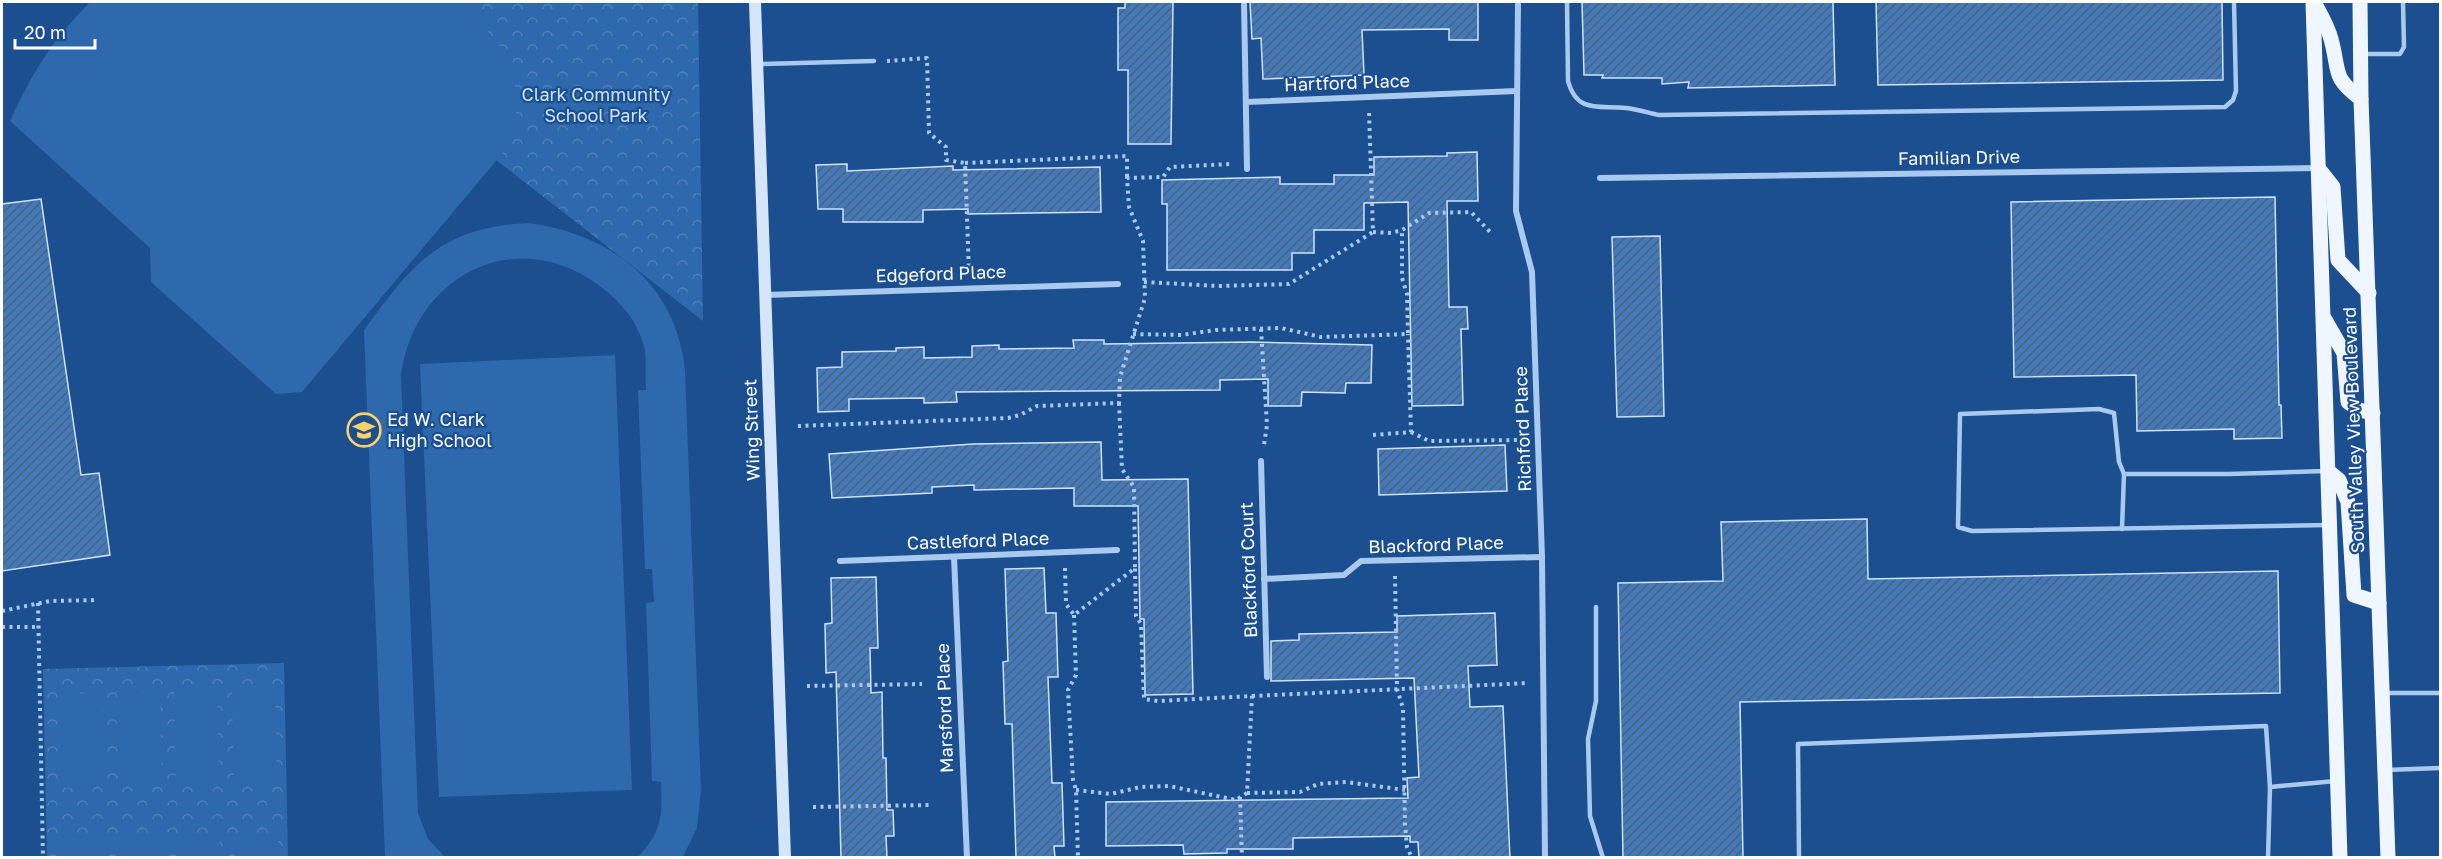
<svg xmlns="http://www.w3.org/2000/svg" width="2442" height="859" font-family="'Golos Text',sans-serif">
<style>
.park{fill:url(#park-crowns)}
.pitch{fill:#2e69ad}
.building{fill:url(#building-hatch);stroke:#cfe3fa;stroke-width:1.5}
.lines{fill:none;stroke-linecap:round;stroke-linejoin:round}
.path{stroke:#a9c9ee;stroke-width:4;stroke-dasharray:3 4.5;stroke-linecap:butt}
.lane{stroke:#a9c9ee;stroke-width:4.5}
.street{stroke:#a9c9ee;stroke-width:6}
.secondary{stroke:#d6e6fa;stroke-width:12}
.primary{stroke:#f0f6ff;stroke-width:15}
.labels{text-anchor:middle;stroke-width:4.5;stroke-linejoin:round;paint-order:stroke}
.street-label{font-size:18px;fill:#fff;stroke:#1b4f8f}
.park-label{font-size:18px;fill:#cfe3fa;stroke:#1b4f8f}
.poi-label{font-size:18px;fill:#fff;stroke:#1b4f8f;text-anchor:start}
</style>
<defs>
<pattern id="park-crowns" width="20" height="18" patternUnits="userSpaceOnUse" patternTransform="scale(1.5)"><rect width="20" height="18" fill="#2e69ad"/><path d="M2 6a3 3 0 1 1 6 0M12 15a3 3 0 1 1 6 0" fill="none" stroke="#4d80b9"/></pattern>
<pattern id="building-hatch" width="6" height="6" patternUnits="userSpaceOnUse" patternTransform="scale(1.5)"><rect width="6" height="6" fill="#4478b7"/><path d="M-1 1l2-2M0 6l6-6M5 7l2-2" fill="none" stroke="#486282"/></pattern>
</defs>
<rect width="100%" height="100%" fill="#1b4f8f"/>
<g class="park">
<polygon points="293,2 698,2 703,321"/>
<polygon points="284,663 288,857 47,857 43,669"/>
</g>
<g class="pitch">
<path d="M 90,2 L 460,2 L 477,18 L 514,64 L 517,136 L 302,392 L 276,394 L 151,282 L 150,248 L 10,121 C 33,71 51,42 90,2 Z"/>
<path d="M 528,223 C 611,234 676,283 685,370 L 701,790 L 697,828 L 683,857 L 638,857 C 663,830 662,816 661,782 L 652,781 L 646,603 L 654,602 L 652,569 L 645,569 L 638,390 L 646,390 C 645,375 647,358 644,346 C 637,321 621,302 601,287 C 517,222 414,275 401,376 L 418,813 L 428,839 L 445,857 L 385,857 L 364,330 C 412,264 441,227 528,223 Z"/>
<polygon points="615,355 632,790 439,797 420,364"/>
<polygon points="275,689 277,783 234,784 232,690"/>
<polygon points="217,691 219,784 176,785 174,692"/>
<polygon points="160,692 162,786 119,786 117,693"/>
<polygon points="102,693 104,786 61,788 59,694"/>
<polygon points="278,833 278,857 235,857 235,834"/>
<polygon points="220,834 220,857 177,857 176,835"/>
<rect x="120" y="836" width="43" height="21"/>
<polygon points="105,837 105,857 62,857 61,838"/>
</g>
<g class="building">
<polygon points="1125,2 1173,2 1171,144 1128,144 1128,70 1118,70 1118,8 1125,8"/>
<polygon points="1250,2 1478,2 1478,40 1449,40 1449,29 1362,30 1364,75 1263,79 1261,38 1252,39"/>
<polygon points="1582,2 1833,2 1835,85 1688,88 1689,82 1662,84 1662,78 1602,78 1603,75 1584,75"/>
<polygon points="1876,2 2222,2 2223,80 1878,85"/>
<polygon points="1477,152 1478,201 1447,201 1449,307 1467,307 1468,329 1461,329 1463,405 1412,406 1408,202 1364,203 1364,230 1314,230 1314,253 1292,253 1292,270 1167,270 1167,204 1162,204 1162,180 1280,177 1280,184 1334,184 1334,175 1374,175 1374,157 1447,156 1447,153"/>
<polygon points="847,164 847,171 953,166 953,170 1100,167 1101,212 968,214 968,209 923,210 923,222 843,222 843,209 818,209 816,165"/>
<polygon points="2275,197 2279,405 2281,405 2282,438 2234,439 2234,429 2137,431 2136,375 2014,377 2011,202"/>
<polygon points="41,199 81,475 99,473 110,555 2,571 2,204"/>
<polygon points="1660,236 1664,416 1617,417 1612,237"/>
<polygon points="1073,340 1104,340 1104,344 1252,342 1372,345 1371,383 1346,383 1345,393 1302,392 1301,406 1268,406 1268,379 1220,380 1220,390 956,392 957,402 924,403 924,398 849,399 849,411 818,412 817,368 842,367 842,352 896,351 896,348 924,347 924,358 972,357 972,346 999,345 999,349 1074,348"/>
<polygon points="1101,442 1102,480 1188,479 1193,694 1145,695 1144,619 1140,619 1138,506 1074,506 1074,488 974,490 974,485 932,487 932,493 832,498 829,454 973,444"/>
<polygon points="1505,445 1507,491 1379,495 1378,449"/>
<polygon points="1867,519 1868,579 2278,571 2280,693 1740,702 1743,858 1623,858 1618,583 1723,581 1721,522"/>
<polygon points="1044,568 1046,613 1056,613 1058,677 1048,677 1052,783 1062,783 1064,846 1054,846 1055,858 1016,858 1012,724 1005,724 1003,662 1008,661 1005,569"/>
<polygon points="876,577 878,648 870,648 871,693 882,692 883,758 886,758 887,810 893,810 894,836 886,836 887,858 841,858 836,672 826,673 825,624 832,623 831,578"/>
<polygon points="1495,613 1497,665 1468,666 1470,707 1503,706 1510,858 1419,858 1418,842 1410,842 1410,836 1293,838 1293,849 1227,849 1227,853 1184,854 1183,845 1106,846 1106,802 1408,798 1407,778 1419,777 1414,678 1271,681 1271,641 1299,640 1299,634 1397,632 1397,616"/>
</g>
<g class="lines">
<g class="path">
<polyline points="887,61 927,58 929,133 946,147 946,160 965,163 969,273"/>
<polyline points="965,163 1127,156 1127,178"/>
<polyline points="1373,232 1391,233 1402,230 1429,213 1471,212 1491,233"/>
<polyline points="1144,282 1218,286 1289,284 1373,232 1369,111"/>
<polyline points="1261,329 1267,425 1264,445"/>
<polyline points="1133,334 1181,335 1216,330 1281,328 1321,337 1408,334 1407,294 1402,278 1402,230"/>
<polyline points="798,426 1008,418 1020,415 1037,406 1119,403 1120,377 1145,298 1143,241 1129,207 1127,178 1163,177 1170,167 1231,164"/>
<polyline points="1411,432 1429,441 1522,440"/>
<polyline points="1373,435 1411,432 1408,334"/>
<polyline points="1065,568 1066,604 1074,615 1135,568 1134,487 1122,469 1119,403"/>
<polyline points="1395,576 1397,689 1403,708 1405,824 1407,847 1412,858"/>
<polyline points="38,603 43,858"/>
<polyline points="2,611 50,601 97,600"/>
<polyline points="1074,615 1076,675 1068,690 1073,780 1076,790 1078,858"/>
<polyline points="2,627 39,627"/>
<polyline points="807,686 922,684"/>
<polyline points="1252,696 1529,683"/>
<polyline points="1076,790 1111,794 1140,787 1169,786 1236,800 1247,793 1252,696 1158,701 1144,699 1141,624 1136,616 1135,568"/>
<polyline points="1247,793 1300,792 1318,784 1346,782 1405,790"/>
<polyline points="1240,797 1242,858"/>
<polyline points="813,807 930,805"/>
</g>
<g class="lane">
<path d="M 1567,2 L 1568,81 C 1577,114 1599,105 1626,108 C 1637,109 1649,113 1659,115 L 2225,107 L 2233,100 L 2236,91 L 2234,2"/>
<polyline points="2363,54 2400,54 2404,47 2403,2"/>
<polyline points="760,64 874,61"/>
<polyline points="2325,471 2229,474 2124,474 2119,462 2114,413 2099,409 1960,414 1958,527 1972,531 2328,525"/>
<polyline points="2122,529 2124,474"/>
<polyline points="1596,607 1596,701 1588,739 1590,816 1603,858"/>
<polyline points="2385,693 2440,693"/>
<polyline points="2386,770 2440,768"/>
<polyline points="2270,787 2336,781"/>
<polyline points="1799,858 1798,744 2266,726 2270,787 2268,858"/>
</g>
<g class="street">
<polyline points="1244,2 1247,169"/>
<polyline points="1518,2 1516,211 1532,272 1542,557 1545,858"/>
<polyline points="1246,102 1517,91"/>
<polyline points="1600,178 2318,168"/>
<polyline points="765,295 1118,284"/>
<polyline points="1261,461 1267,677"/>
<polyline points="954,557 967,858"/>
<polyline points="840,561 1117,550"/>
<polyline points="1264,579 1344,575 1361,561 1542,557"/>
</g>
<polyline class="secondary" points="755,2 785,858"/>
<g class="primary">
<polyline points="2313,2 2340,858"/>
<polyline points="2360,2 2361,99 2388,858"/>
<path d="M 2315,4 C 2321,15 2328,27 2331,39 C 2340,71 2331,77 2361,99"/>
<polyline points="2318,168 2333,187 2338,260 2369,293"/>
<polyline points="2324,318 2344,353 2348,402 2359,410 2373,413"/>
<polyline points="2328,471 2339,480 2348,502 2354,595 2379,603"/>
</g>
</g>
<defs>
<g id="school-ring" transform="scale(1.725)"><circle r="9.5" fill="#1b4f8f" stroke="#ffd166" stroke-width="1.5"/><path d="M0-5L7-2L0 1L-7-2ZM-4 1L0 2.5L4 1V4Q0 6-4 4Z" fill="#ffd166"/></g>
</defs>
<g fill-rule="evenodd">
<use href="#school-ring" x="364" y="430"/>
</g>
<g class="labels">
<g class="street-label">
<text transform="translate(1347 83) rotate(-2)" y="6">Hartford Place</text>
<text transform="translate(1959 158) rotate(-1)" y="6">Familian Drive</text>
<text transform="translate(941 274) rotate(-2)" y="6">Edgeford Place</text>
<text transform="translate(1523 429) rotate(-92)" y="6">Richford Place</text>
<text transform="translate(752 430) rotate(-92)" y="6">Wing Street</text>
<text transform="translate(2354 430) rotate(-92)" y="6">South Valley View Boulevard</text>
<text transform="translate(978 541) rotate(-2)" y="6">Castleford Place</text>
<text transform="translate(1436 545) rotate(-2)" y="6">Blackford Place</text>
<text transform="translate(1249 570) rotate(-92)" y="6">Blackford Court</text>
<text transform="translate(945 708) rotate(-92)" y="6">Marsford Place</text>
</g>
<g class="park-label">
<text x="596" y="101">Clark Community<tspan x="596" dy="21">School Park</tspan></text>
</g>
<g class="poi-label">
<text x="387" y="426">Ed W. Clark<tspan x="387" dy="21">High School</tspan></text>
</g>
</g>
<rect width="2442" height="859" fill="none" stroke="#ffffff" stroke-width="6"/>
<path d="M15 39v9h80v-9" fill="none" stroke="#ffffff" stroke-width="3"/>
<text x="24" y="39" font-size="18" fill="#ffffff" stroke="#1b4f8f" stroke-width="4.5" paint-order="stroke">20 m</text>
</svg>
